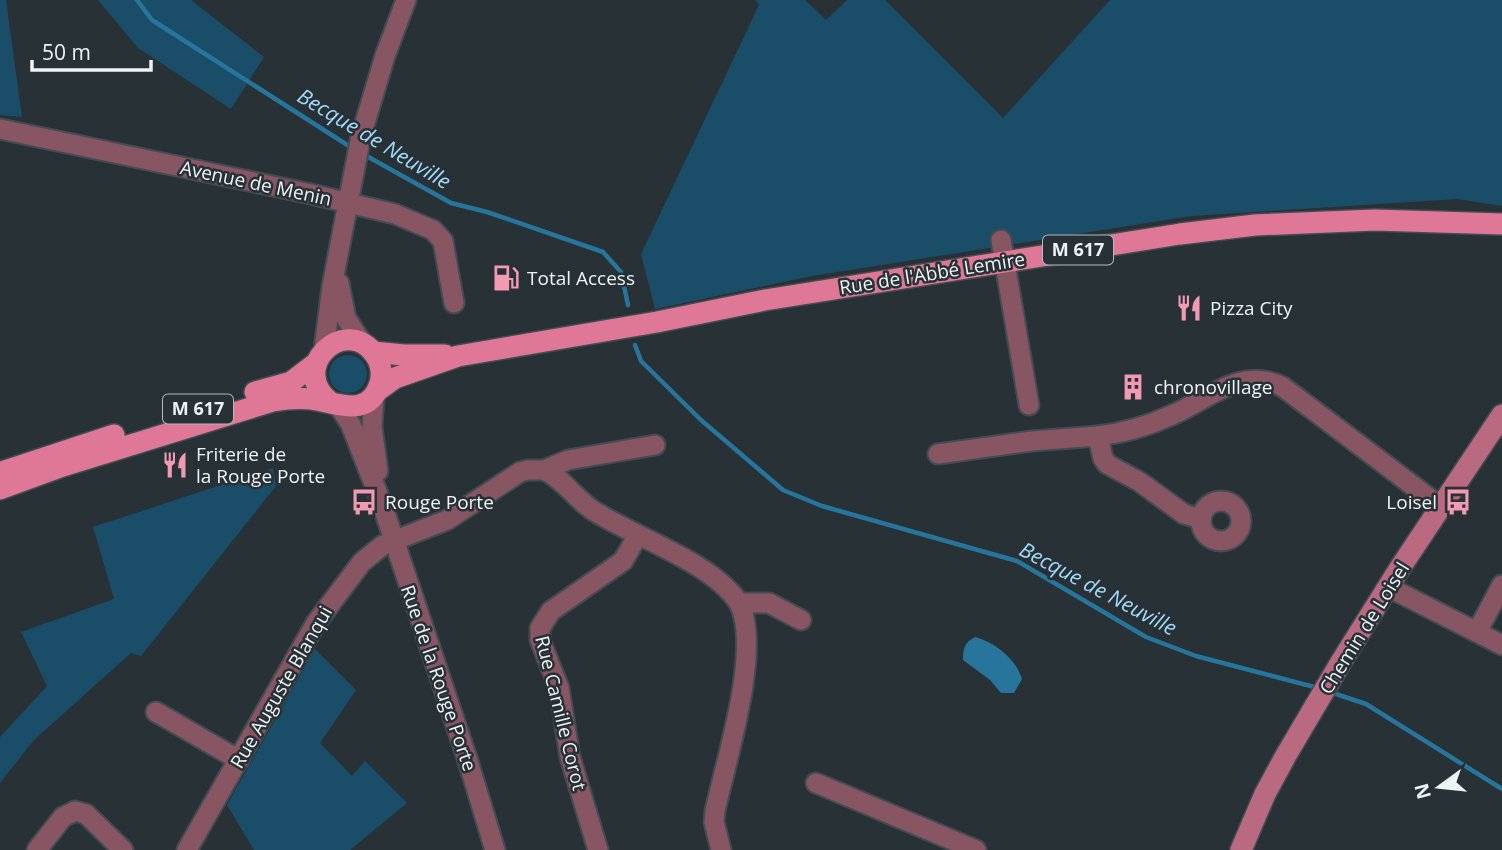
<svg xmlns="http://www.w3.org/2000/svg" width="1502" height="850" font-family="'Open Sans',sans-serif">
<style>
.green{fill:#1a4e68}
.water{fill:#27759b}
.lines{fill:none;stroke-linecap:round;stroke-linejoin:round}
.stream{stroke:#27759b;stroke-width:4.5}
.street-casing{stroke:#434c51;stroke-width:23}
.secondary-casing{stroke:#434c51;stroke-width:24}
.primary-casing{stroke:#434c51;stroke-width:24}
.street{stroke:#885563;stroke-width:19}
.secondary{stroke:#b96980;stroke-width:21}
.primary{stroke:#df7896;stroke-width:21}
.labels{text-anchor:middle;stroke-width:5;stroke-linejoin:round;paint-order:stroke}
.shield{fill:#273136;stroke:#b2babd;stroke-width:2}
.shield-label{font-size:18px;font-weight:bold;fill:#eef4f7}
.street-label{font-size:19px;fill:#eef4f7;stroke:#273136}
.poi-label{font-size:19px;fill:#eef4f7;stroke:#273136;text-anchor:start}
.water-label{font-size:21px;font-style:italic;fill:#a1dbfc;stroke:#273136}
</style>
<rect width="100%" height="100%" fill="#273136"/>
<g class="green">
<polygon points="0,0 6,0 22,117 0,115"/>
<polygon points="98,0 191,0 264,57 231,109 138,48"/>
<polygon points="755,0 805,0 826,20 847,0 885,0 1003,118 1110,0 1502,0 1502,206 1457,199 1191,216 812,276 655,309 641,254 759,5"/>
<circle cx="348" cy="374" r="19"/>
<polygon points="273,468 276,486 141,656 131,653 34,740 0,783 0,737 47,686 21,632 114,599 93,527"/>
<polygon points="315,649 356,690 320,743 352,776 365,761 407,803 350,850 254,850 227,805"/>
</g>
<path class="water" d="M 975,637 C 995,642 1016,659 1022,679 L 1014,693 L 1001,693 L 990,680 L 963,660 C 963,648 965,642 975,637 Z"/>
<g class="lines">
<g class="stream">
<polyline points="137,0 152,20 352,148"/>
<polyline points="363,154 451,203 487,212 603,252 621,272 628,305"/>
<polyline points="635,345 641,361 701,420 783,490 822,506 1017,561 1146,637 1196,656 1318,688"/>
<polyline points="1330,692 1366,704 1502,789"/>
</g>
<g class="street-casing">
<g id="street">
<polyline points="0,129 311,194 395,214 433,230 443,241 454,303"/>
<polyline points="1001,240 1029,405"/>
<polyline points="339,283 346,318 362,343"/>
<polyline points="324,350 332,286 361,136 385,56 406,0"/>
<polyline points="374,395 372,427 378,471"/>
<polyline points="339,406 351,425 383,507 468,761 495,850"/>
<path d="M 1098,436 C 1124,433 1148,426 1172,415 C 1209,399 1241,366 1283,387 L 1441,507"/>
<polyline points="938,454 1032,441 1098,436 1103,458 1107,464 1140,482 1184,514 1201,519"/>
<path d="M 544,470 C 564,479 575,499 594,511 C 636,538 712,562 739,603 L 769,603 L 801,620"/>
<circle cx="1221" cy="521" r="20"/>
<polyline points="1388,587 1502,645"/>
<polyline points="1477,632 1502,585"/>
<polyline points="156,712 239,760"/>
<polyline points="816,783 976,850"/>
<polyline points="37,850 63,817 75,811 86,814 123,850"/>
<polyline points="187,850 316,623 362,562 383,545 447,520 520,472 528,470 544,470 568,460 655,445"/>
<polyline points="598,850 570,757 559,688 540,640 540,628 551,611 623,561 638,535"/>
<path d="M 721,850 L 714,822 L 715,811 C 726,760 762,648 739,603"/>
</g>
</g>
<g class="secondary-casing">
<polyline id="secondary" points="1241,850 1265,794 1285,757 1341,662 1398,571 1502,415"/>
</g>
<g class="primary-casing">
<g id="primary">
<polyline points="373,352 404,355 445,355"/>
<polyline points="377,391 395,378 458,356 657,322 765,300 1180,234 1255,225 1375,220 1502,224"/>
<polyline points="255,392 291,382 316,363"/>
<polyline points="5,471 114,435"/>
<path d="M 0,489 L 63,466 L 273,401 C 285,399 298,398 311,399 C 336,402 369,420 380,383 C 383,372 380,360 373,352 C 343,316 288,368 330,402"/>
</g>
</g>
<use href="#street" class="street"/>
<use href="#secondary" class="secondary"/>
<use href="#primary" class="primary"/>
</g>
<defs>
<g id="fuel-bare" transform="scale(2.1)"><path d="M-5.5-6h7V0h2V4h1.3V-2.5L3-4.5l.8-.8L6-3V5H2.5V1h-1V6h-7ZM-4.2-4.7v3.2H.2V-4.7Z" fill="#f19ab2" stroke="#273136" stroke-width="2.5" paint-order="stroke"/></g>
<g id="restaurant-bare" transform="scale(2.1)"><path d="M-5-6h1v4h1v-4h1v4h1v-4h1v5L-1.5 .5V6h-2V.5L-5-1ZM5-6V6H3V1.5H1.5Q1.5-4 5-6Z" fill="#f19ab2" stroke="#273136" stroke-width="2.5" paint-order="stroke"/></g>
<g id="building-bare" transform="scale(2.1)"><path d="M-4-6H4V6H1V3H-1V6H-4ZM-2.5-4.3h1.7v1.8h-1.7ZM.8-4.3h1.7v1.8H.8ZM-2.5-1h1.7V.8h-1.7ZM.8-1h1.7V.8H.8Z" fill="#f19ab2" stroke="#273136" stroke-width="2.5" paint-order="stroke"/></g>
<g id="bus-bare" transform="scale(2.1)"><path d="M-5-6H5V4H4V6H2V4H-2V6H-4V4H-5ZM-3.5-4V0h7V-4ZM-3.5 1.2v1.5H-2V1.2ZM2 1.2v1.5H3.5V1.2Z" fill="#f19ab2" stroke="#273136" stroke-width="2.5" paint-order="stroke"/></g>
</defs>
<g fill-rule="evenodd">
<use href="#fuel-bare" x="506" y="278"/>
<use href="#restaurant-bare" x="1189" y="308"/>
<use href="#building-bare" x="1133" y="387"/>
<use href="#restaurant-bare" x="175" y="465"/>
<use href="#bus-bare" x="364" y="502"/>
<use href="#bus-bare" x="1458" y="502"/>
</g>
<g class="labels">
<g class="shield">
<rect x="1043" y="235.5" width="70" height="29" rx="5"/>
<rect x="163" y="394.5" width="70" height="29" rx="5"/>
</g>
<g class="shield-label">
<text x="1078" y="256">M 617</text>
<text x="198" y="415">M 617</text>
</g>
<g class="street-label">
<text transform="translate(256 183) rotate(12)" y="7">Avenue de Menin</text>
<text transform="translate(932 273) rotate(-9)" y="7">Rue de l'Abbé Lemire</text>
<text transform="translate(1364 628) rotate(-58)" y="7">Chemin de Loisel</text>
<text transform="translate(439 678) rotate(71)" y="7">Rue de la Rouge Porte</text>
<text transform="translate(281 687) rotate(-60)" y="7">Rue Auguste Blanqui</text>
<text transform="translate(561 713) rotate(76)" y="7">Rue Camille Corot</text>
</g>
<g class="poi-label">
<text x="527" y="285">Total Access</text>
<text x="1210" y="315">Pizza City</text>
<text x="1154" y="394">chronovillage</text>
<text x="196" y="461">Friterie de<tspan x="196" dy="22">la Rouge Porte</tspan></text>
<text x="385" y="509">Rouge Porte</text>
<text x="1437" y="509" text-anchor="end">Loisel</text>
</g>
<g class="water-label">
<text transform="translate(374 139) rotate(31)" y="7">Becque de Neuville</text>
<text transform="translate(1098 589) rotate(28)" y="7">Becque de Neuville</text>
</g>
</g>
<g transform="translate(1439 787) rotate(255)" stroke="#273136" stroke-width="5" paint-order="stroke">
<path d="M0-5L12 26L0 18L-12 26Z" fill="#eef4f7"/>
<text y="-10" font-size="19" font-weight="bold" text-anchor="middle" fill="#eef4f7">N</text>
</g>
<path d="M32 60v10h119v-10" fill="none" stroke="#eef4f7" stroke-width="3.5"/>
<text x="42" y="60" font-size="21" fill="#eef4f7" stroke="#273136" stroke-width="5" paint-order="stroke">50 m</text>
</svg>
